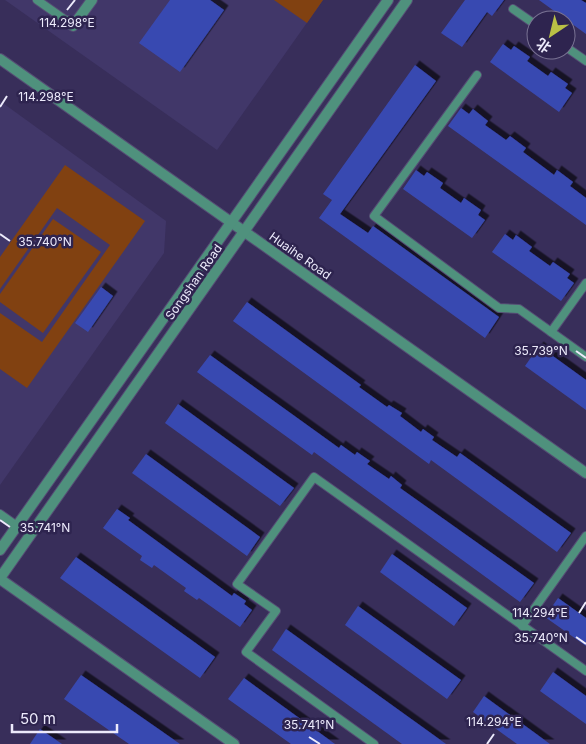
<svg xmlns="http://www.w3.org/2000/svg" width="586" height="744" font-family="Inter,'Noto Sans SC',sans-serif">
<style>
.built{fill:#413769}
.green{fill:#814111}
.building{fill:#3949b1;filter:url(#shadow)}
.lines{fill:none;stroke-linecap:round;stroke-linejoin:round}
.service-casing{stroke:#554c74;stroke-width:10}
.minor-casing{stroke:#554c74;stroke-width:12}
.tertiary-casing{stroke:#554c74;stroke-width:12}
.service{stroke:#4f917d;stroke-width:8}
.minor{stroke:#4f917d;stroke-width:10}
.tertiary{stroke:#4f917d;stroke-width:10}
.ticks{fill:none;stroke:#eceafb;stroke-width:2}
.labels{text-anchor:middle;stroke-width:5;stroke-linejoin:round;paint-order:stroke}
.street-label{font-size:12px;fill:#eceafb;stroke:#2e244f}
.ticks-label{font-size:12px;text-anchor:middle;fill:#eceafb;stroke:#2e244f;stroke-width:5;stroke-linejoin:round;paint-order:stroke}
</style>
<defs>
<filter id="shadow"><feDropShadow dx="4.5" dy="-4.5" stdDeviation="0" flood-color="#0009"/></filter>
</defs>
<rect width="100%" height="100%" fill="#382e5a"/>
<g class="built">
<polygon points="5,0 323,0 217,150"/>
<polygon points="0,101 166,221 164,253 0,485"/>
</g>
<g class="green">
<polygon points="274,0 323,0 307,23"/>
<polygon points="65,165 145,221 27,388 0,369 0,313 42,342 110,245 57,208 0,289 0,257"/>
<polygon points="53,219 101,252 43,333 0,302 0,294"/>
</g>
<g class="building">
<polygon points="170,0 210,0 224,10 180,72 139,43"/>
<polygon points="465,0 504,0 492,16 487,12 462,47 441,33"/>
<polygon points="539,0 581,0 586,3 586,34"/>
<polygon points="503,44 511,50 514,46 530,57 527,61 548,76 551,72 568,84 565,88 572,93 559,112 490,62"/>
<polygon points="415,65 436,81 340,214 368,233 373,226 499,317 485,338 319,218 332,200 323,194"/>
<polygon points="461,108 469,114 473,109 488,121 485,125 506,140 510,136 526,148 523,152 546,169 554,175 557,170 573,182 570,186 586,198 586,225 448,126"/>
<polygon points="416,170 424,176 427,172 443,183 440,188 461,203 464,198 481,210 478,215 485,220 472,238 403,189"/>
<polygon points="505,234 513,240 516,235 532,247 529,251 550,266 553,262 570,274 567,278 574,283 561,301 492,252"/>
<polygon points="101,287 113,296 88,332 75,323"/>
<polygon points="247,302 361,385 359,387 387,407 389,405 402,413 400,416 421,432 423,429 434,437 432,440 457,457 460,453 571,533 557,552 431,460 429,464 233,321"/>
<polygon points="539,346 586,380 586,410 525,366"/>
<polygon points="210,355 339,448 341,445 355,455 357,452 370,461 367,464 389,479 391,476 402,485 400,488 534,583 520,602 314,452 312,455 197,372"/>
<polygon points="178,404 294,488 280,506 165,423"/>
<polygon points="146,454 260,537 247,556 132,473"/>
<polygon points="117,509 130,518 128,520 232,596 234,593 246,601 244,604 252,610 240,627 199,598 197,600 184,591 186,588 154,565 152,568 140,560 142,556 103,528"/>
<polygon points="392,554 467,608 454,626 380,572"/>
<polygon points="76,557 215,657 200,678 60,578"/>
<polygon points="558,598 586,618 586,646 545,617"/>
<polygon points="358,606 461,680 447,699 345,625"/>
<polygon points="286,629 446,744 402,744 272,650"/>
<polygon points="553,672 586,696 586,724 540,691"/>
<polygon points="81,675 180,744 129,744 64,699"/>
<polygon points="244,678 335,744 291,744 228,699"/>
<polygon points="484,696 550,744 517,744 473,712"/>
<polygon points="40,729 62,744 30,744"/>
</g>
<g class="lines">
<g class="service-casing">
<g id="service">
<polyline points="37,0 67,21"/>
<polyline points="513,9 536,25"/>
<polyline points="566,47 586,61"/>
<polyline points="477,75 374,216 499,308 519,309 586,357"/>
<polyline points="551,332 586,283"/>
<polyline points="0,514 17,526"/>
<polyline points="522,626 586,536"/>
<polyline points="374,744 246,652 276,611 237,584 314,477 586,671"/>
</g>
</g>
<g class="minor-casing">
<g id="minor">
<polyline points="67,21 73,26 92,0"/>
<polyline points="0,579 234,744"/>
</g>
</g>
<g class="tertiary-casing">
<g id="tertiary">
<polyline points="0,59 586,473"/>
<polyline points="0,550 388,0"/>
<polyline points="0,578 407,0"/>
</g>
</g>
<use href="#service" class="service"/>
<use href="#minor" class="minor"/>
<use href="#tertiary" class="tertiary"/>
</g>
<path class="ticks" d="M 67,10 L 75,0M 0,107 L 7,96M 0,234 L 10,241M 576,351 L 586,358M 0,520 L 10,527M 579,613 L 586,602M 576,637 L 586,644M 309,737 L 320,744M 487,744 L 494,734"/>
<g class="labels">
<g class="street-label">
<text transform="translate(300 256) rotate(35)" y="4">Huaihe Road</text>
<text transform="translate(194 282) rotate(-55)" y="4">Songshan Road</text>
</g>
</g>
<g class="ticks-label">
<text x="67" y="27">114.298°E</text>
<text x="46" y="101">114.298°E</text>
<text x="45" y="246">35.740°N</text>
<text x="541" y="355">35.739°N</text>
<text x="45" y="532">35.741°N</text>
<text x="540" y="617">114.294°E</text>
<text x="541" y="642">35.740°N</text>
<text x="494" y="726">114.294°E</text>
<text x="309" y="729">35.741°N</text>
</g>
<g transform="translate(551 35) rotate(215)"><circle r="24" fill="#2e244f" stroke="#7a7394"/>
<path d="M0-4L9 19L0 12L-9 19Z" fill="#bac045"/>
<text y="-8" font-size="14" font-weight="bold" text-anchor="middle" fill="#eceafb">北</text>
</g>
<path d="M12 724v8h105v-8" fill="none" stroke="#eceafb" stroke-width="2.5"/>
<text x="20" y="724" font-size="15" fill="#eceafb" stroke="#2e244f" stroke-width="4" paint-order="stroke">50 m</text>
</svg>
